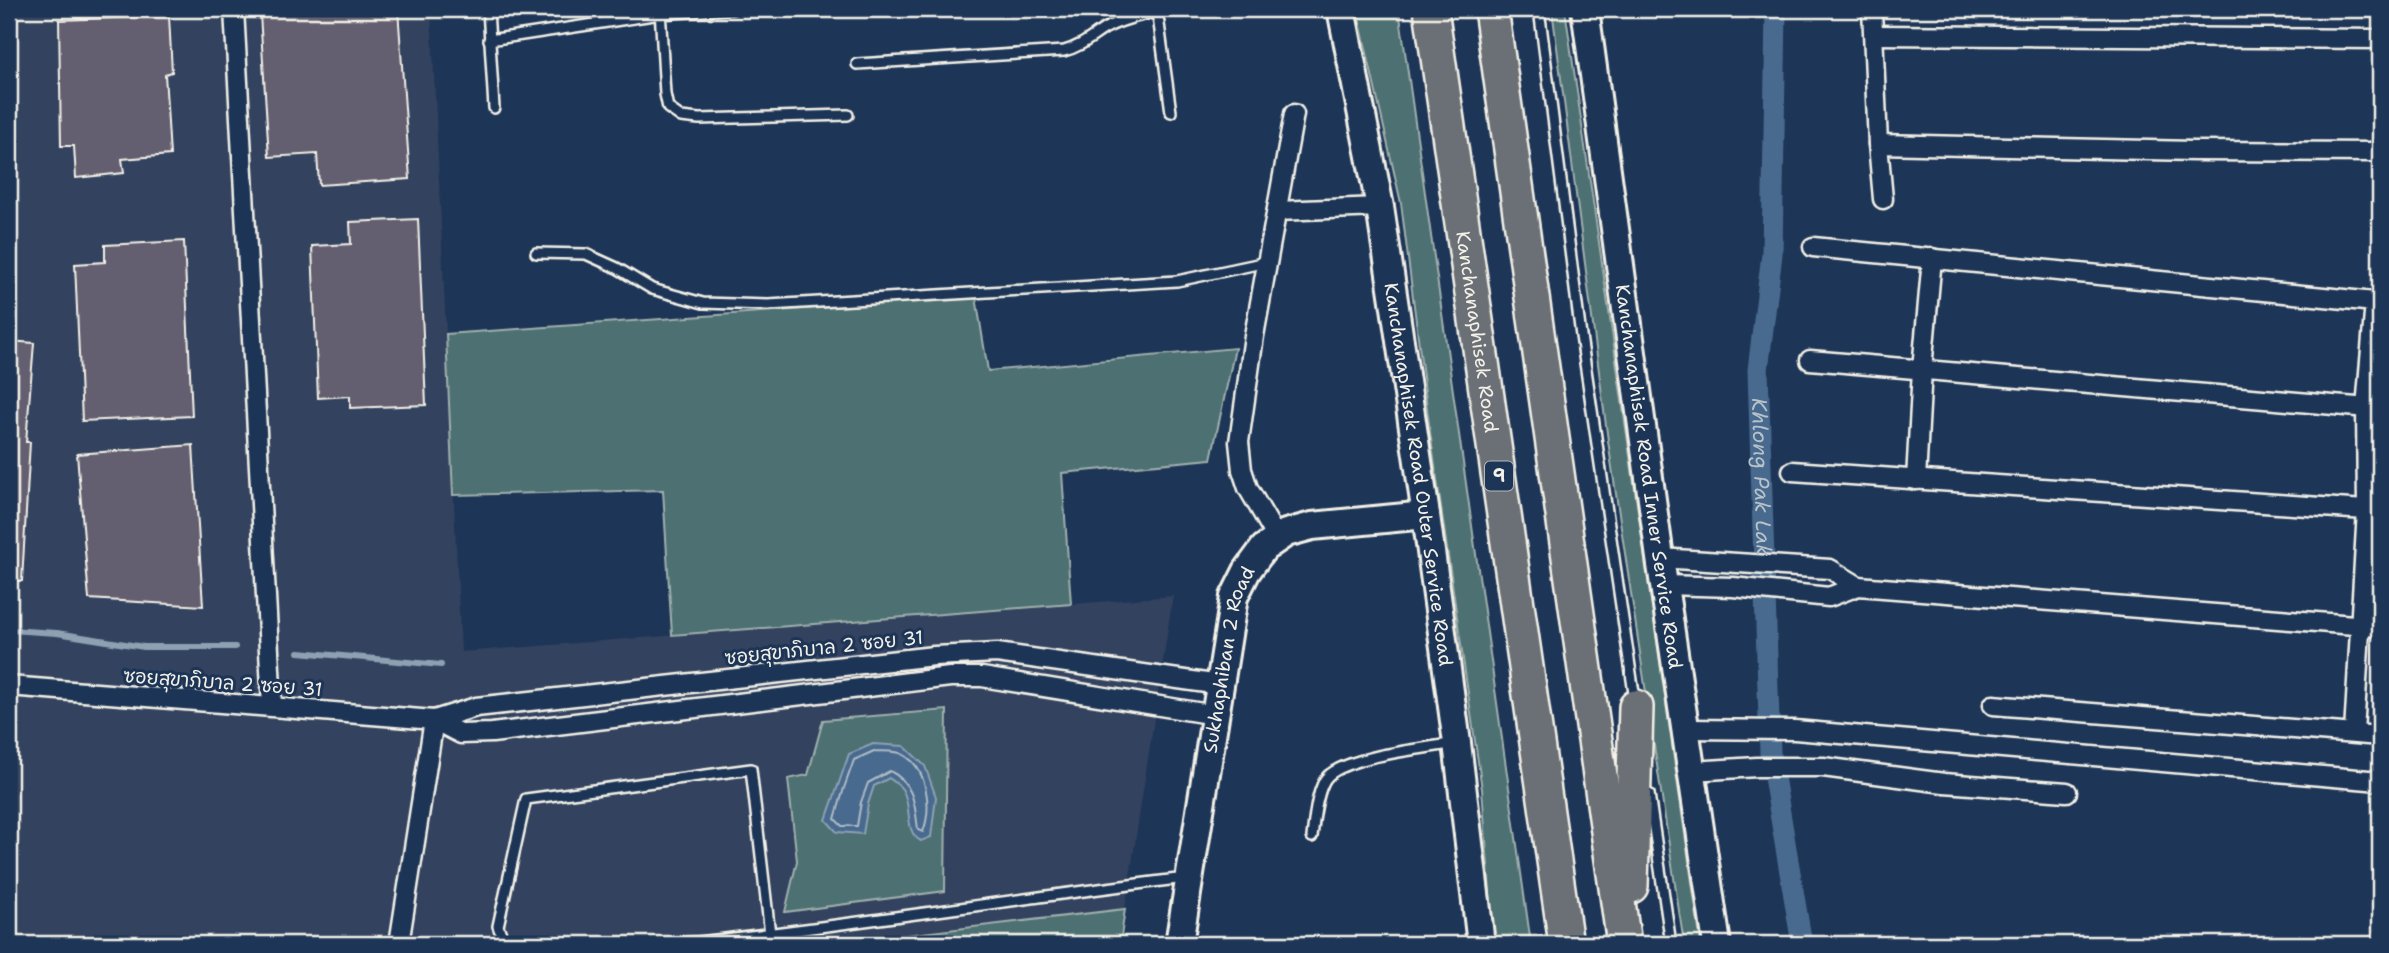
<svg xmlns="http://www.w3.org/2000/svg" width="2389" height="953" font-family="'Shantell Sans','Playpen Sans Thai',sans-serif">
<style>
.built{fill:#32425e}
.green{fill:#4d7072;stroke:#a0b0ad;stroke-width:2}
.water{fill:#486b8f;stroke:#8da1b3;stroke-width:2}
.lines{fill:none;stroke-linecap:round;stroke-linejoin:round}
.shore{stroke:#afbbc4;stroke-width:2}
.stream{stroke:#8da1b3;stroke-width:6}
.canal{stroke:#486b8f;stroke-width:21}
.building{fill:#635f70;stroke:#f4f1e8;stroke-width:2}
.lane-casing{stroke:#f4f1e8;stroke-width:14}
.street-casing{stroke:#f4f1e8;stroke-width:23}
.secondary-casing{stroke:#f4f1e8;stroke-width:32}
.highway-casing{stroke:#f4f1e8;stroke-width:38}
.lane{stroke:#1d3557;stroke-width:9}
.street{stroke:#1d3557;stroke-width:18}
.secondary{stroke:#1d3557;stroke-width:26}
.highway{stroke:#6a7074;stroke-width:33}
.labels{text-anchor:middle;stroke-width:6;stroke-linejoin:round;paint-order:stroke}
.shield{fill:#1d3557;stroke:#b4b9bc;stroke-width:2}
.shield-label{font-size:18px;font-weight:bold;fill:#f4f1e8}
.street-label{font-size:19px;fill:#f4f1e8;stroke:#1d3557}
.water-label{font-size:21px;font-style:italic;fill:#b8c2c9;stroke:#1d3557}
</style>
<rect width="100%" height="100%" fill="#1d3557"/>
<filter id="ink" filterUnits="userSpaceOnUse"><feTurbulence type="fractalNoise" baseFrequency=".0143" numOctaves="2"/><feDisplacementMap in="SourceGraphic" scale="14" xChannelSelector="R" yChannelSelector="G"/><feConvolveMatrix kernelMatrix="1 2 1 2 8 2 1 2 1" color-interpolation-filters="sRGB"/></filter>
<g filter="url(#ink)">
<polygon class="built" points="9,9 431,9 461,652 1173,596 1125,909 830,944 9,944"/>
<g class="green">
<polygon points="1357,9 1399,9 1531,944 1494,944 1482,789 1430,432 1401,203"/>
<polygon points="1552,9 1565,9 1701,944 1684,944 1608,441"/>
<polygon points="976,297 988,371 1235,348 1211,459 1062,473 1071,604 672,635 663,490 453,495 446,334"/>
<polygon points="947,710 945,891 785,912 797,861 788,779 808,775 823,720"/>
<polygon points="1125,909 1120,944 830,944"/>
</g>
<path class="water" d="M 873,744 L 904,746 L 925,766 L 936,797 L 931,837 L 921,841 C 903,832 913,805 902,789 C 899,785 893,781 889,778 L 874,786 L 868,804 L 863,834 L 837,832 L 826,820 L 849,754 Z"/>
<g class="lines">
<path class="shore" d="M 874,751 C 882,752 895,750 902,754 C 928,767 932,808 923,832 L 918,830 C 915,805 914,783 890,771 L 868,783 L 861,802 L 857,826 L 842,826 L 835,819 L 844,788 L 854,760 Z"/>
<g class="stream">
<polyline points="9,630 57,633 144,647 235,647"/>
<polyline points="299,652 441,665"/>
</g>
<path class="canal" id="s1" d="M 1776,9 L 1772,254 L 1758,370 L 1770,753 L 1802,944"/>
</g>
<g class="building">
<polygon points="306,9 398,9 410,179 319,185 317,154 269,157 260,14 307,10"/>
<polygon points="169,16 172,72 165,74 170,155 122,159 124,173 76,178 74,146 61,146 59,20"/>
<polygon points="418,219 426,405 350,408 350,396 318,398 312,246 351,244 350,222"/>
<polygon points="184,241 192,416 82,421 75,264 105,262 105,245"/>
<polygon points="9,341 34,343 26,442 30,442 22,581 9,581"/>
<polygon points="193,445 203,606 89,599 77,454"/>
</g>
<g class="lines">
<g class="lane-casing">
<g id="lane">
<polyline points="488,9 494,108"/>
<polyline points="660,9 665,94 668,108 681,117 699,119 848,115"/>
<polyline points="1157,9 1171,112"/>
<polyline points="1539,9 1581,336 1635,700"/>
<polyline points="489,40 660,14 732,9"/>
<path d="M 857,64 L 1064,51 C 1080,47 1090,38 1104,29 C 1120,20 1139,16 1157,12"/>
<polyline points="536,253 586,254 617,268 652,289 703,303 768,305 1177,281 1267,262"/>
<polyline points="1649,794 1671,944"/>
<path d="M 1312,837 C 1314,821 1317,785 1329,775 C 1353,755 1423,749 1455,743"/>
<polyline points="505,944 498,926 526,799 751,769 770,934"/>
<path d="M 680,944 C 849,926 1017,898 1186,878"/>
</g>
</g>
<g class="street-casing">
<g id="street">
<polyline points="234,9 272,706"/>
<polyline points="1872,9 1878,144 1883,199"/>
<polyline points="1874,35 2380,39"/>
<polyline points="1878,144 2194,151 2380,152"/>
<polyline points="1277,211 1380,207"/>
<polyline points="1813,247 2375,302 2366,408 2367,510 2354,733"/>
<polyline points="1810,360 2380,409"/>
<polyline points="1792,471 2380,511"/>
<polyline points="1916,480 1922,369 1932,258"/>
<polyline points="1277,538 1248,488 1242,470 1239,442 1254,336 1294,114"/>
<polyline points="1660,558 1830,569 1858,586"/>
<polyline points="1664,585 1733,587 1829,597 1858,586 2380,627"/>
<polyline points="9,686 434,720 461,734 492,733 950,677 982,677 1215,715"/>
<polyline points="1993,705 2380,736"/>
<polyline points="434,720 476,707 934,656 997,653 1220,685"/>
<polyline points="1687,729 1795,730 2380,781"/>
<polyline points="1692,771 1757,767 1823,767 1944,783 2067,792"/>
<polyline points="399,944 434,720"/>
</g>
</g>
<g class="secondary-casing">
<g id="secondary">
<path id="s2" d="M 1341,9 L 1380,207 L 1426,515 L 1457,743 L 1481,944"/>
<path id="s3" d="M 1585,9 L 1660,558 L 1717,944"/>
<path id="s4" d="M 1179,944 L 1234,597 L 1247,571 L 1264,548 L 1286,533 L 1312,526 L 1426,515"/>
</g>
</g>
<g class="highway-casing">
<g id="highway">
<path id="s5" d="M 1431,9 L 1566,944"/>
<polyline points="1491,9 1624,944"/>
<polyline points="1631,886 1636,707"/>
</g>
</g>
<use href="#lane" class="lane"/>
<use href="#street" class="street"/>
<use href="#secondary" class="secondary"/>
<use href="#highway" class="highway"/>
</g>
</g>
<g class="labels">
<rect class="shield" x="1485" y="461.5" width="28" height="29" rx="5"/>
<g class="shield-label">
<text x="1499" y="482">9</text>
</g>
<g class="street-label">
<text dy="7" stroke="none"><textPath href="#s5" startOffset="326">Kanchanaphisek Road</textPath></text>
<text dy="7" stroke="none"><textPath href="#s2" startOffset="472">Kanchanaphisek Road Outer Service Road</textPath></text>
<text dy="7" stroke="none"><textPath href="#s3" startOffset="472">Kanchanaphisek Road Inner Service Road</textPath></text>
<text transform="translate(824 647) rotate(-6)" y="7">ซอยสุขาภิบาล 2 ซอย 31</text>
<text dy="7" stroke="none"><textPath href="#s4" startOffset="289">Sukhaphiban 2 Road</textPath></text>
<text transform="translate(223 682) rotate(4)" y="7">ซอยสุขาภิบาล 2 ซอย 31</text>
</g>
<g class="water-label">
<text dy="7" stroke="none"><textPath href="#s1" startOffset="469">Khlong Pak Lak</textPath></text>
</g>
</g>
<rect width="2389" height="953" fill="none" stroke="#1d3557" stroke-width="35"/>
<rect x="18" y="18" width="2354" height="918" fill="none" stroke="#f4f1e8" stroke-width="2.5" filter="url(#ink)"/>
</svg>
